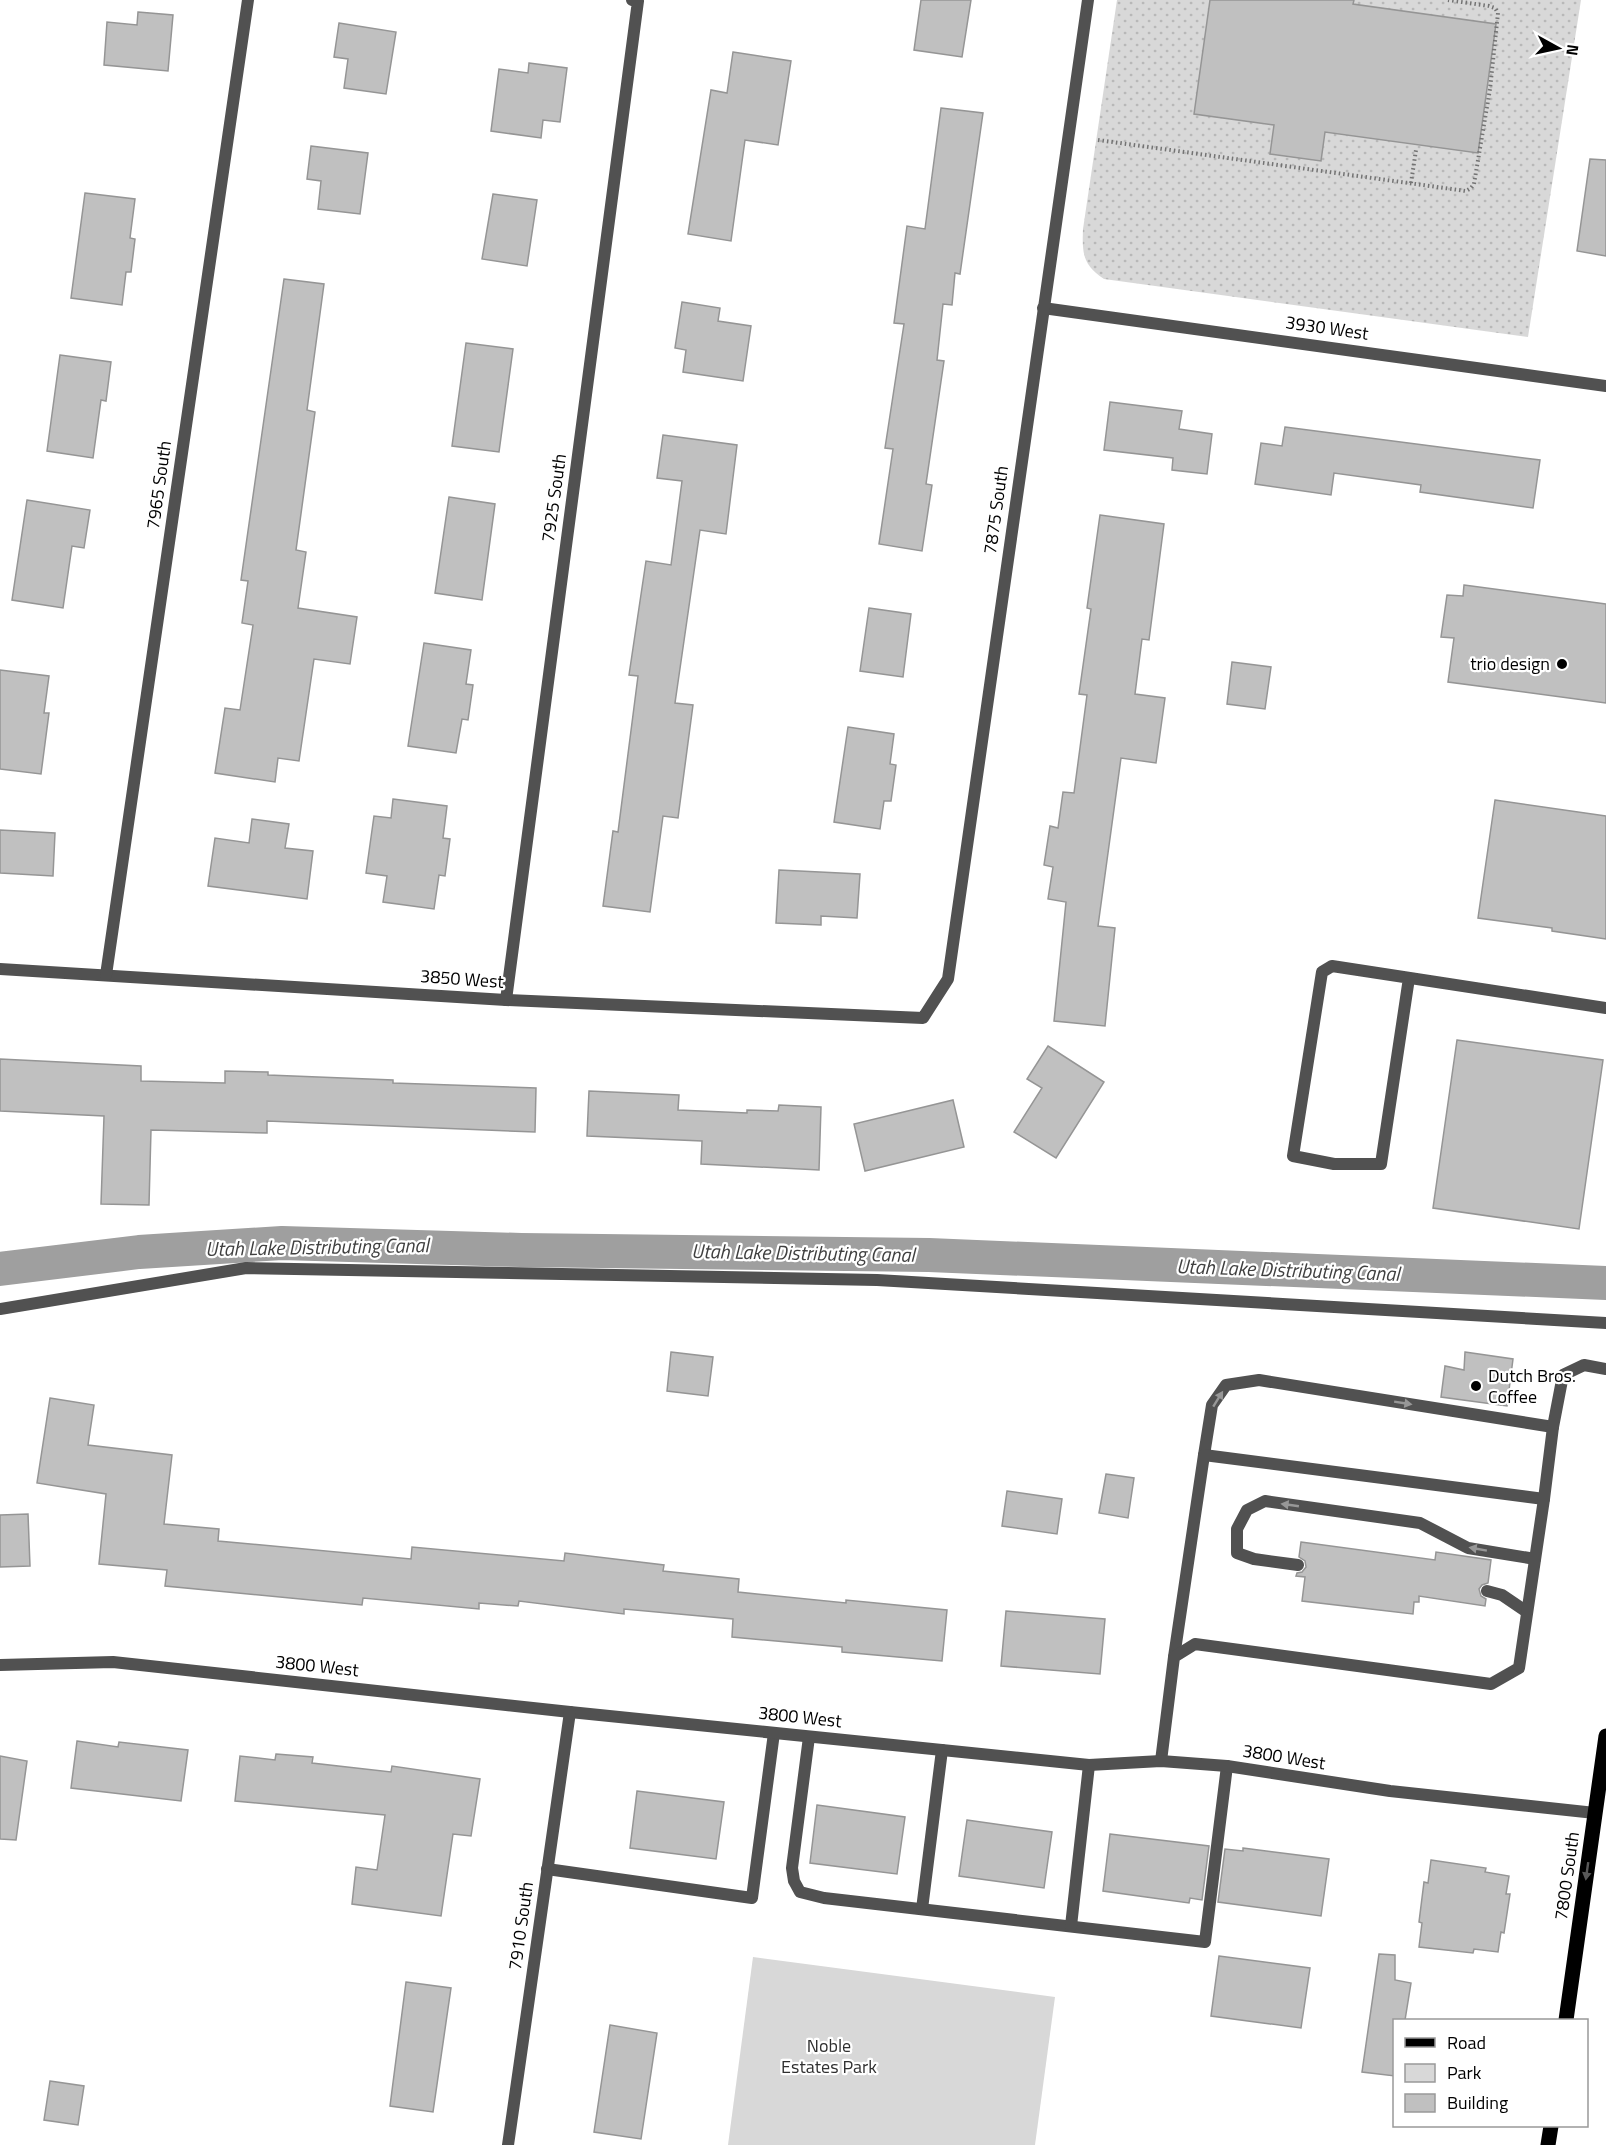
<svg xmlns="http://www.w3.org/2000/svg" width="1606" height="2145" font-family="'Titillium Web',sans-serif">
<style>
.grass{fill:url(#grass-dots)}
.park{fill:#d8d8d8}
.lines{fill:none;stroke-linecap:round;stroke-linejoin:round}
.canal{stroke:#9f9f9f;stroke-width:34}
.building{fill:#c0c0c0;stroke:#959595;stroke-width:1.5}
.path{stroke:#737373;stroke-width:4;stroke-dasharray:1.5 3;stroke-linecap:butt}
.lane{stroke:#515151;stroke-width:12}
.street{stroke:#515151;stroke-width:12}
.primary{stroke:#000;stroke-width:15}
.oneway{fill:#979797}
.oneway2{fill:#595959}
.poi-dot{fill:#000;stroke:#fff;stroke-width:2}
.labels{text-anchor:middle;stroke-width:4.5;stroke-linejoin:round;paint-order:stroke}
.street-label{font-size:18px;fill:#000;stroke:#fff}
.poi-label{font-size:18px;fill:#000;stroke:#fff;text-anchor:end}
.park-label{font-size:18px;fill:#2f2f2f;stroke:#fff}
.water-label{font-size:20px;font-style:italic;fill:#404040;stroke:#fff}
</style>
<defs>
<pattern id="grass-dots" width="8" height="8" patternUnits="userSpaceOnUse" patternTransform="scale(1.5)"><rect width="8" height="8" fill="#d8d8d8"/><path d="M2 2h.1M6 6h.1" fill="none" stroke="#b8b8b8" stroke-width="1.8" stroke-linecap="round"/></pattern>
</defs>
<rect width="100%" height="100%" fill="#fff"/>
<path class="grass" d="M 1117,0 L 1581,0 L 1528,337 L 1104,279 C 1083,265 1082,254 1083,229 Z"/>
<polygon class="park" points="753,1957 1055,1997 1035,2145 728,2145"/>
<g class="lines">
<polyline class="canal" points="0,1269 139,1252 282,1243 521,1250 929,1255 1606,1283"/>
</g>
<g class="building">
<polygon points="921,0 971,0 962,57 914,50"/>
<polygon points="1210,0 1354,0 1353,4 1496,24 1478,153 1325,132 1321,161 1270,154 1274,125 1194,114"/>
<polygon points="138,12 173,15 168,71 104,65 107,22 137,25"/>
<polygon points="339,23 396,32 386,94 344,88 348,59 334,57"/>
<polygon points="733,52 791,61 778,145 745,140 731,241 688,234 711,90 727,93"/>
<polygon points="529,63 567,68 560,122 543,120 541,138 491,131 499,69 528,73"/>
<polygon points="941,108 983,113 960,274 955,273 952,305 943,304 937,360 944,361 926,484 932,485 922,551 879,544 893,449 885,448 904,324 894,323 907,226 925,229"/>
<polygon points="311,146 368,153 360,214 318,209 321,181 307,179"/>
<polygon points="1590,159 1606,160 1606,256 1577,251"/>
<polygon points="85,193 135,199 130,238 135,239 131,272 126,272 122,305 71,298"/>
<polygon points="493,194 537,200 527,266 482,259"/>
<polygon points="284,279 324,284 307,410 315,412 296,550 306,552 298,608 357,617 350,664 314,659 299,761 278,758 275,782 215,773 225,708 240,710 253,625 242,623 248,581 241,580"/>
<polygon points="682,302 720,308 718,321 751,326 743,381 683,372 686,350 675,348"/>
<polygon points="466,343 513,349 499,452 452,446"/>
<polygon points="60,355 111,362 106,401 101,400 93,458 47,451"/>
<polygon points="1110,402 1182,411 1179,429 1212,434 1207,474 1172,470 1173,458 1104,450"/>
<polygon points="1285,427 1540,460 1533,508 1420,492 1421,485 1334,473 1331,495 1255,484 1261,443 1282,446"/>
<polygon points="663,435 737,445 726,534 700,530 675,703 693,705 678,818 663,816 650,912 603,906 613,831 618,832 638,676 629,675 646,561 671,565 682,481 657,478"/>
<polygon points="449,497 495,504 482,600 435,593"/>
<polygon points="27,500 90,510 84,548 72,546 63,608 12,600"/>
<polygon points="1100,515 1164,524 1149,640 1142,639 1135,694 1165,698 1156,763 1121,758 1098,926 1115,928 1105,1026 1054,1021 1066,902 1048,899 1053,867 1044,865 1050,826 1058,828 1063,792 1074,793 1087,695 1079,694 1091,609 1087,608"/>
<polygon points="1464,585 1606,604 1606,703 1448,682 1454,638 1441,637 1447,595 1463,596"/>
<polygon points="869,608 911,614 903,677 860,671"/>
<polygon points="424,643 471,650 466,684 473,685 468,720 462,719 456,753 408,746"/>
<polygon points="1232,662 1271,667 1265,709 1227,704"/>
<polygon points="0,670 49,676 44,713 49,713 41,774 0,769"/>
<polygon points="848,727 894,734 890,764 896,765 891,801 884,801 880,829 834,822"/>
<polygon points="393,799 447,806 443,838 450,839 445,876 439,875 434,909 383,902 387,876 366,873 374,816 391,818"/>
<polygon points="1495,800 1606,816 1606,939 1552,931 1552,928 1478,918"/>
<polygon points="252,819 289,824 285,848 313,851 307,899 208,886 215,838 249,843"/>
<polygon points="0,830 55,833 53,876 0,873"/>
<polygon points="779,870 860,874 857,918 821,916 821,925 776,923"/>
<polygon points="1457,1040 1603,1060 1579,1229 1433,1208"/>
<polygon points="1048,1046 1104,1082 1056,1158 1014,1132 1042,1088 1027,1079"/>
<polygon points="0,1059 141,1066 141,1081 225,1083 225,1071 268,1072 268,1075 393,1080 393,1083 536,1088 535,1132 267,1121 267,1133 151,1130 149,1205 101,1204 104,1116 0,1111"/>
<polygon points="589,1091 679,1095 678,1110 747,1113 747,1110 778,1111 779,1105 821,1107 819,1170 701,1164 702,1141 587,1136"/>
<polygon points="953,1100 964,1147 865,1171 854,1124"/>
<polygon points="671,1352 713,1357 708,1396 667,1391"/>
<polygon points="1465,1352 1513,1359 1507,1406 1441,1397 1445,1366 1464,1370"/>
<polygon points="50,1398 94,1405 88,1445 172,1455 164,1524 219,1529 218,1541 411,1559 412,1547 564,1561 565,1553 664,1565 663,1571 739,1579 738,1592 846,1603 846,1600 947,1610 942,1661 842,1652 842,1647 732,1637 733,1619 624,1609 624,1614 519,1601 518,1606 479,1603 479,1609 363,1598 362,1605 165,1586 167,1570 99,1564 106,1494 37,1483"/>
<polygon points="1106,1474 1134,1478 1128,1518 1099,1513"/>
<polygon points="1007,1491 1062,1499 1057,1534 1002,1526"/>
<polygon points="28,1514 30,1566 0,1567 0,1515"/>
<polygon points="1301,1542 1435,1560 1436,1552 1491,1560 1488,1583 1482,1585 1479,1589 1481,1596 1486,1599 1485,1606 1419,1596 1419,1602 1414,1602 1413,1614 1302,1601 1305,1577 1296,1576 1297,1573 1302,1572 1306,1567 1305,1561 1299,1557"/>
<polygon points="1006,1611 1105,1619 1100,1674 1001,1666"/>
<polygon points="77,1741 118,1747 119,1742 188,1750 181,1801 71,1788"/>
<polygon points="276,1754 313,1757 312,1763 391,1772 392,1766 480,1779 471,1836 453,1834 441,1916 352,1904 356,1867 377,1870 385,1815 235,1801 240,1756 275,1760"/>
<polygon points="0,1756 27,1761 16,1840 0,1839"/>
<polygon points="637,1791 724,1802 716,1859 630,1848"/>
<polygon points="817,1805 905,1817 897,1874 810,1863"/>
<polygon points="967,1820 1052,1832 1044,1888 959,1876"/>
<polygon points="1110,1834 1209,1846 1202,1900 1190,1898 1189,1903 1103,1891"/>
<polygon points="1243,1848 1329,1859 1321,1916 1218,1902 1225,1849 1243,1851"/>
<polygon points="1431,1860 1486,1868 1485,1872 1509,1876 1506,1894 1510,1894 1504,1933 1501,1932 1498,1952 1474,1949 1473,1953 1419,1947 1422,1923 1419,1922 1424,1882 1428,1883"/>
<polygon points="1379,1954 1395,1955 1395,1980 1411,1983 1405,2020 1395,2020 1395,2076 1362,2072"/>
<polygon points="1219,1956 1310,1968 1301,2028 1211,2016"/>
<polygon points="406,1982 451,1988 433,2112 390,2106"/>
<polygon points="610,2025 657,2033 641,2139 594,2132"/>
<polygon points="50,2081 84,2086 78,2125 44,2120"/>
</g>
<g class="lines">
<g class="path">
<polyline points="1098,140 1466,191 1471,188 1474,184 1490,89 1498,13 1495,8 1489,6 1448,0"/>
<polyline points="1411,183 1416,150"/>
</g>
<g class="lane">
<polyline points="1409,978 1381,1164 1334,1164 1293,1156 1322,972 1332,966 1606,1008"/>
<polyline points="0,1309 246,1268 877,1280 1606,1323"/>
<polyline points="1204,1455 1212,1405 1226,1385 1259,1380 1553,1427"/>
<polyline points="1298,1565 1254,1559 1237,1553 1237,1529 1247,1510 1265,1501 1420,1523 1468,1548 1535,1559"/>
<polyline points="1487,1591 1502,1595 1527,1612"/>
<polyline points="1174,1657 1204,1455 1544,1499"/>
<polyline points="809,1737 792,1868 794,1881 800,1892 824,1898 1205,1942 1227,1766"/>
<polyline points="1161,1761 1174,1657 1195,1644 1491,1684 1519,1668 1544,1499 1553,1427 1563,1375 1584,1365 1606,1369"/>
<polyline points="547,1869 752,1898 774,1733"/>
<polyline points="922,1909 942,1750"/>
<polyline points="1071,1926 1089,1765"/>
</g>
<g class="street">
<polyline points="1043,308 1606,386"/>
<polyline points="0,969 506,1000 923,1018 948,979 1088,0"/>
<polyline points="106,975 248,0"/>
<polyline points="506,1000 638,1 632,0"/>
<polyline points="0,1665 113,1662 570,1712 1089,1765 1161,1761 1227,1766 1390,1791 1595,1813"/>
<polyline points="508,2145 570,1712"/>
</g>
<g class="primary">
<polyline points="1566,2020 1606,1736"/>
<polyline points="1548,2145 1551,2126"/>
</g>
</g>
<defs><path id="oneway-solid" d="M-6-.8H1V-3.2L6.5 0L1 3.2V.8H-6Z" transform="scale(1.5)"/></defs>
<g class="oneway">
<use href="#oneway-solid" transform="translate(1218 1399) rotate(-58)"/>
<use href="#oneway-solid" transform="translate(1403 1403) rotate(9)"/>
<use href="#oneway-solid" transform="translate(1290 1505) rotate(-172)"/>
<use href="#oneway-solid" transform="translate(1478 1549) rotate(-170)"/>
</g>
<use class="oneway2" href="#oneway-solid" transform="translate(1587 1871) rotate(98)"/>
<g class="poi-dot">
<circle cx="1562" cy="664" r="6"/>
<circle cx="1476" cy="1386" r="6"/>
</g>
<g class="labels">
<g class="street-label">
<text transform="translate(1327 328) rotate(8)" y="6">3930 West</text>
<text transform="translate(159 485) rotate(-82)" y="6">7965 South</text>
<text transform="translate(554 498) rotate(-82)" y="6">7925 South</text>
<text transform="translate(996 510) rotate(-82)" y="6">7875 South</text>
<text transform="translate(462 979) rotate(4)" y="6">3850 West</text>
<text transform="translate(317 1666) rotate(6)" y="6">3800 West</text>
<text transform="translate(800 1717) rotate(6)" y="6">3800 West</text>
<text transform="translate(1284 1757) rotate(9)" y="6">3800 West</text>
<text transform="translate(1567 1876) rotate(-82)" y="6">7800 South</text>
<text transform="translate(521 1926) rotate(-82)" y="6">7910 South</text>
</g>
<g class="poi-label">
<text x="1550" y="670">trio design</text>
<text x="1488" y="1382" text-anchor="start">Dutch Bros.<tspan x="1488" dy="21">Coffee</tspan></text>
</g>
<g class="park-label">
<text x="829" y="2052">Noble<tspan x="829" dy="21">Estates Park</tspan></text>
</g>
<g class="water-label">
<text transform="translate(317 1247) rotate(-1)" y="7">Utah Lake Distributing Canal</text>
<text transform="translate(803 1253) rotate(1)" y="7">Utah Lake Distributing Canal</text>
<text transform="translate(1288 1270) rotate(2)" y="7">Utah Lake Distributing Canal</text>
</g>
</g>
<rect x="1393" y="2019" width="195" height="108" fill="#ffffff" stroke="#999999" stroke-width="1.5"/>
<rect x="1405" y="2038" width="30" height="9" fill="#000000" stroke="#999999" stroke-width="1.5"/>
<text x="1447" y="2049" font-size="18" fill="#000000">Road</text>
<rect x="1405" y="2064" width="30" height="18" fill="#d8d8d8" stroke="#999999" stroke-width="1.5"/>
<text x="1447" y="2079" font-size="18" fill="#000000">Park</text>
<rect x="1405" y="2094" width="30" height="18" fill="#c0c0c0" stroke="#999999" stroke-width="1.5"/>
<text x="1447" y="2109" font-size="18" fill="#000000">Building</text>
<g transform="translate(1558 48) rotate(98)" stroke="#ffffff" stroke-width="4.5" paint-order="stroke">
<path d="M0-4.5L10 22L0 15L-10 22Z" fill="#000000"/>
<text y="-9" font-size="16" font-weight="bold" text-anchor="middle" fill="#000000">N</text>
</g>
</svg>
